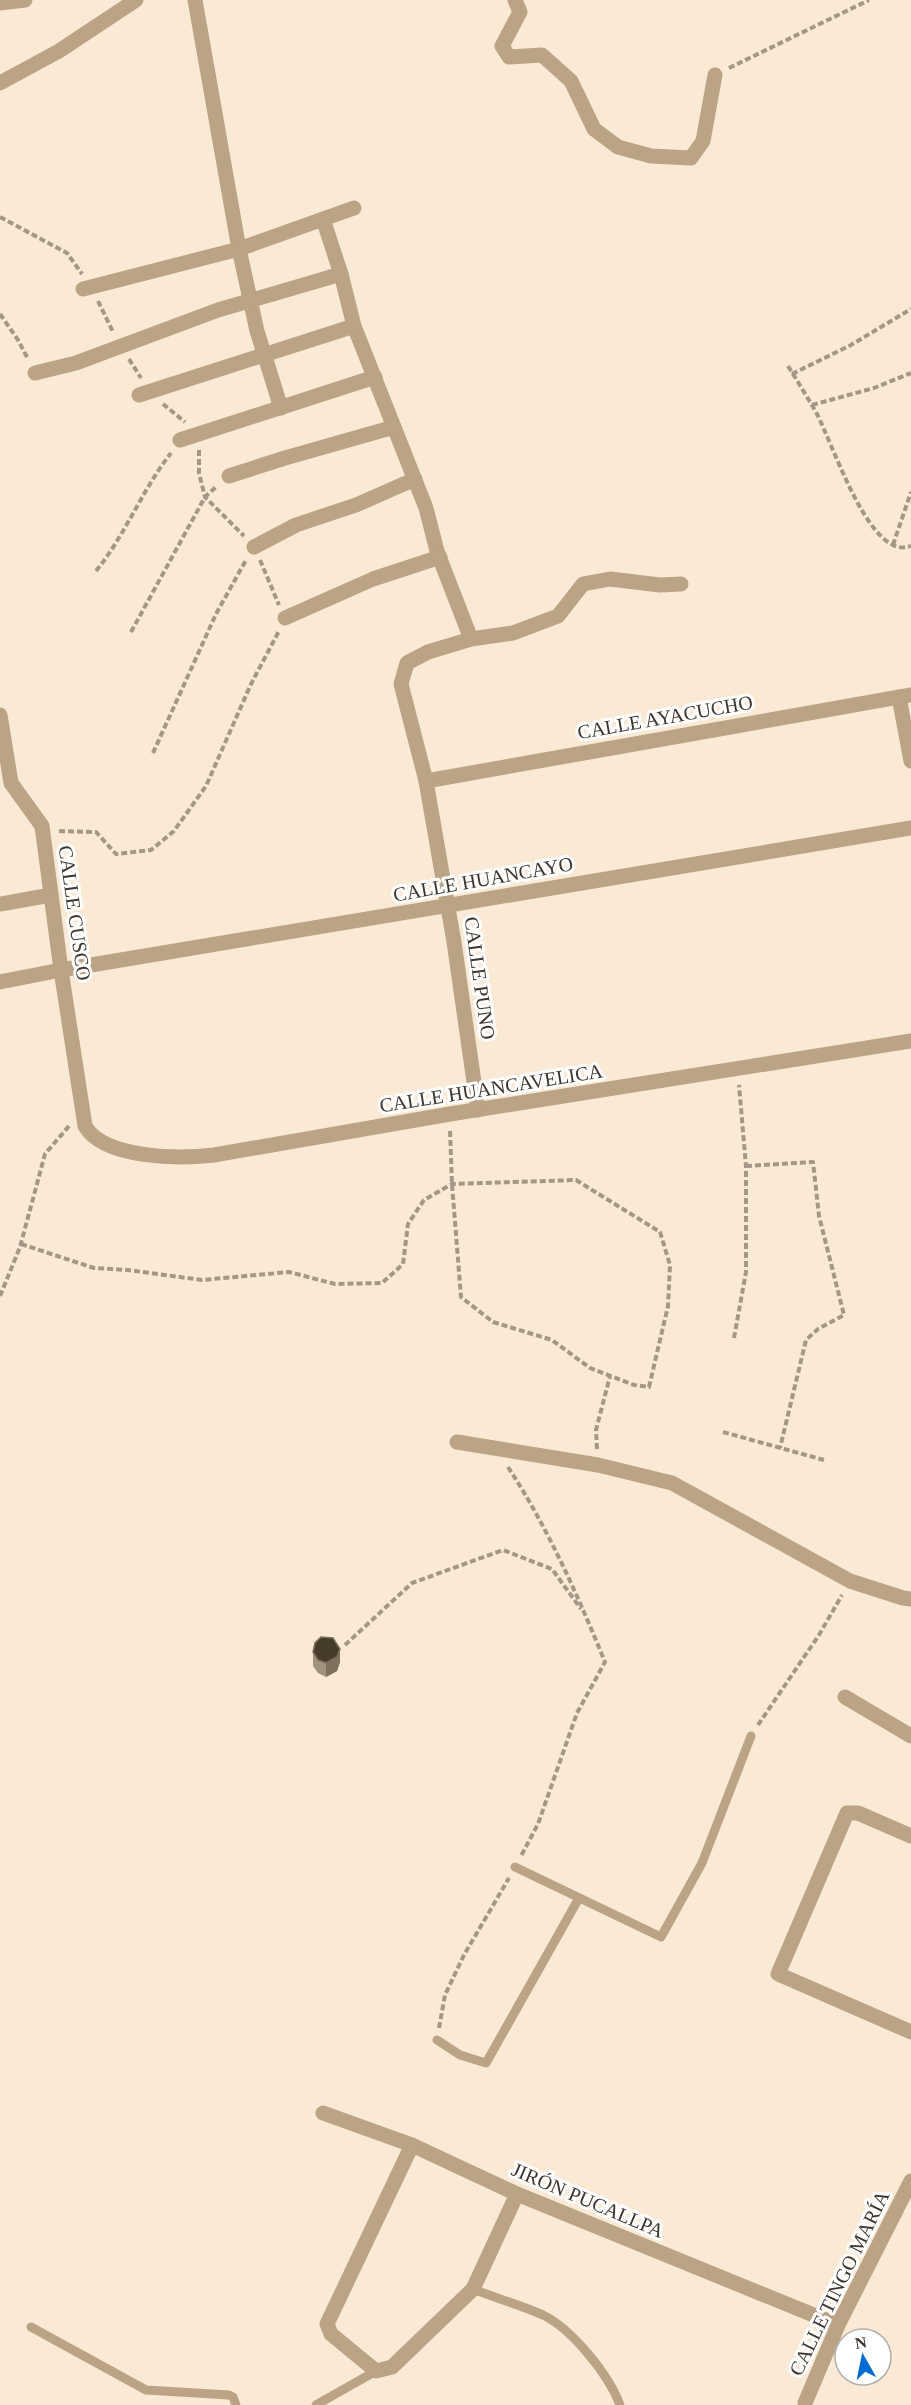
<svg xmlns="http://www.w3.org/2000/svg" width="911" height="2405" font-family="'Times New Roman',serif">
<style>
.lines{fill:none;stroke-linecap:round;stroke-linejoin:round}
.path{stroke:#a39788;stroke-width:4;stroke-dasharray:6 3;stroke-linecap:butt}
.service{stroke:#bba485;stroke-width:9}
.minor{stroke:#bba485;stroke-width:15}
.tertiary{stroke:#bba485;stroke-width:15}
.wall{fill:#a0927f}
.shaded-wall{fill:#7d705d}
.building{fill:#473b29;stroke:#7d705d;stroke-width:1.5}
.labels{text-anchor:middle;stroke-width:6;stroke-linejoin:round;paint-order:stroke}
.street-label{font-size:20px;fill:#3c362d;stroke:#fff}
</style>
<rect width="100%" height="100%" fill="#faead5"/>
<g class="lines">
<g class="path">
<polyline points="729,68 869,0"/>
<polyline points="0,217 67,253 82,274"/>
<polyline points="98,301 113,332"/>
<polyline points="0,314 18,340 28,359"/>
<polyline points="129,359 141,378"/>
<path d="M 788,366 C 798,382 808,398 817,414 C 833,446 861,530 893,545 C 898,548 905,548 911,546"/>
<polyline points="792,374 851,345 911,309"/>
<polyline points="163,404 185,422"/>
<polyline points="812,405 874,388 911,373"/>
<polyline points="199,450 199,473 205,497 244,536"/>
<polyline points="893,545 911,492"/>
<polyline points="260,560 279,605"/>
<path d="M 96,571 C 126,534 142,490 171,453"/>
<polyline points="131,632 205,497 217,486"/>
<polyline points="153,753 216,614 246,560"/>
<polyline points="59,831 96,832 116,854 151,850 174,831 206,786 251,684 279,631"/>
<polyline points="746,1166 813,1162 819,1216 844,1315 818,1329 806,1340 780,1448"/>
<polyline points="21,1244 94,1268 128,1270 202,1280 289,1272 335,1284 382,1283 403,1264 408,1224 424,1200 452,1184 576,1180 660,1232 670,1265 668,1306 649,1387 634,1385 590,1368 552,1340 493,1322 461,1297 452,1184 450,1130"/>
<polyline points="0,1296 20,1247 45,1154 69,1126"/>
<polyline points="734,1338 746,1272 746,1166 739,1085"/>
<polyline points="723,1432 824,1460"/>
<polyline points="597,1449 596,1430 610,1376"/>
<path d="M 508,1467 C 548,1528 577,1594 605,1662 L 577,1713 L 538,1824 L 521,1856"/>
<polyline points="345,1645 412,1583 503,1550 552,1569 581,1609"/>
<polyline points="758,1725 819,1635 842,1595"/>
<polyline points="439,2028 445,1995 464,1955 509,1878"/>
</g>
<g class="service">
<polyline points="515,1867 661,1937 702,1863 751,1736"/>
<polyline points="437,2040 460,2055 486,2063 579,1898"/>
<path d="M 473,2289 C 496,2298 520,2305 543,2315 C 572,2329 609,2375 620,2405"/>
<polyline points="31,2327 146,2390 229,2395 233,2397 236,2405"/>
<polyline points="316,2405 376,2371"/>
</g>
<g class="minor">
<polyline points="195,0 239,249 257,331 281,408"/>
<polyline points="515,0 520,12 502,46 509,57 542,55 571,81 594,129 618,147 651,156 691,158 703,141 715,75"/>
<polyline points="0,3 25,0"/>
<polyline points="0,83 59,51 136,0"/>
<polyline points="323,219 341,274 354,326 426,508 437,551 471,639"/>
<polyline points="83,289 239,249 354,208"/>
<polyline points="35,373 76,363 218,310 341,274"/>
<polyline points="139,395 354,326"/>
<polyline points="180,440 375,377"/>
<polyline points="229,476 285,458 394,427"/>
<polyline points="254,547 296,525 356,505 415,479"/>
<polyline points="285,618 373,579 440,557"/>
<polyline points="899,697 911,761"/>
<path d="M 0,715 L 11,783 L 42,826 L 61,970 L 85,1126 C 104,1159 180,1159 214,1155 L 450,1114 L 911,1041"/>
<polyline points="426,781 911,695"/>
<polyline points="0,904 51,895"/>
<polyline points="478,1110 454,942 426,781 401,684 407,663 428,652 471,639 513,633 558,616 583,584 610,579 660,585 681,584"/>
<polyline points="457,1442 598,1465 672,1483 850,1581 903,1598 911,1599"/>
<polyline points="845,1697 911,1736"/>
<polyline points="911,1836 858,1813 847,1813 778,1974 911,2032"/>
<polyline points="323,2113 412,2145 517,2194 838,2325"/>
<polyline points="412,2145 327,2324 331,2334 376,2371 392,2367 473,2289 517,2194"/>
<polyline points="805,2403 838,2325 911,2181"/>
</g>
<polyline class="tertiary" points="0,982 61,970 911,828"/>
</g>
<polygon class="wall" points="313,1652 340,1662 337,1671 326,1677 318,1673 313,1666"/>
<polygon class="shaded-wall" points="340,1649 340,1662 337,1671 326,1677 326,1663"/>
<polygon class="building" points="321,1637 333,1638 340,1649 337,1657 326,1663 318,1660 313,1652 315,1643"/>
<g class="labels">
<g class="street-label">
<text transform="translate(665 717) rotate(-10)" y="7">CALLE AYACUCHO</text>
<text transform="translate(483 879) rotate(-10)" y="7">CALLE HUANCAYO</text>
<text transform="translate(75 913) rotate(82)" y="7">CALLE CUSCO</text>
<text transform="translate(480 978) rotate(82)" y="7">CALLE PUNO</text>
<text transform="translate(491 1088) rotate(-9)" y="7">CALLE HUANCAVELICA</text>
<text transform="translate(588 2200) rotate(23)" y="7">JIRÓN PUCALLPA</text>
<text transform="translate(839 2283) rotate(-64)" y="7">CALLE TINGO MARÍA</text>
</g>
</g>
<g transform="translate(863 2357) rotate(351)"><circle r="28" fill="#ffffff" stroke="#b1afab" stroke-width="1.5"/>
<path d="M0-4.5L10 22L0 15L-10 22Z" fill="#006bd3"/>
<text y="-9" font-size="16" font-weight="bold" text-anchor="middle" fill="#3c362d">N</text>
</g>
</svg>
